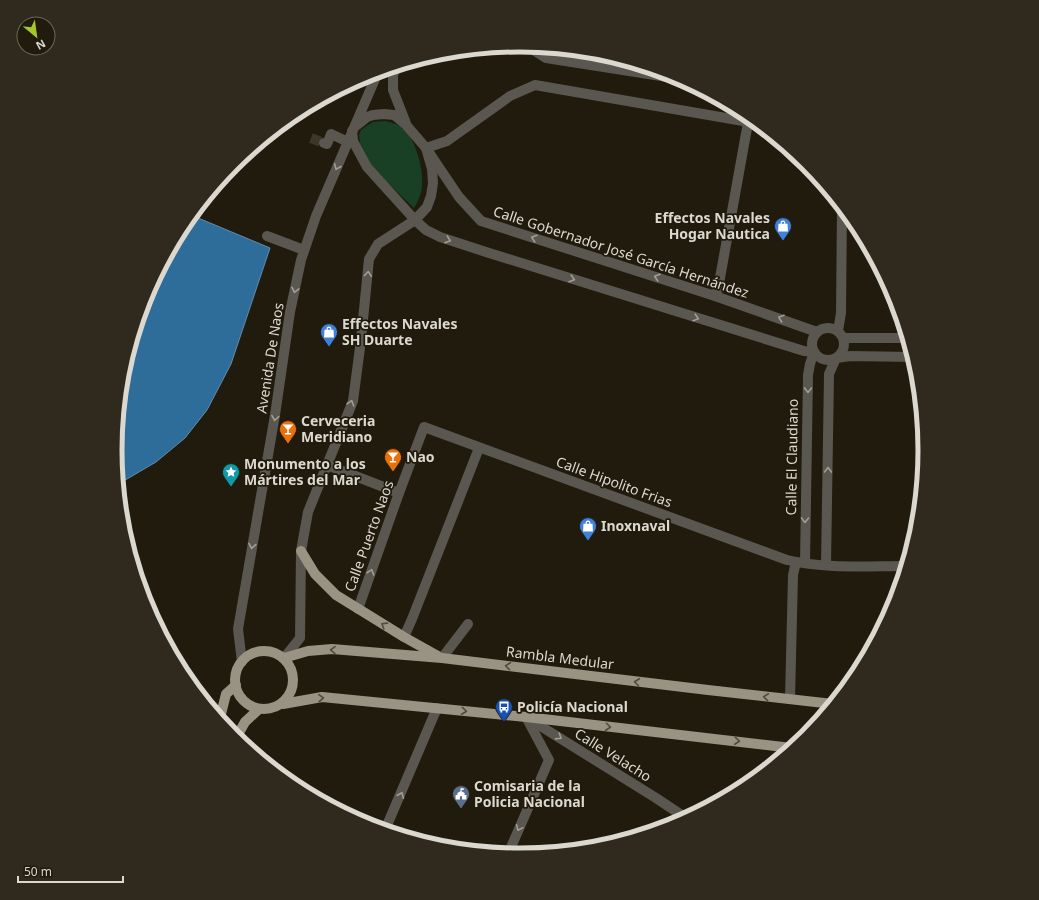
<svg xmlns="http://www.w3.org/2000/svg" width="1039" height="900" font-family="'Noto Sans',sans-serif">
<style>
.green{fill:#194024}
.water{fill:#2e6c9a;stroke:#628caa}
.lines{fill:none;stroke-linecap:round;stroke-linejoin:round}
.minor-tunnel{stroke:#3c372a;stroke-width:10;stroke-dasharray:10 5;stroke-linecap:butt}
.minor{stroke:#5a5750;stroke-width:10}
.major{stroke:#999384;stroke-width:10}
.oneway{stroke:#a19e96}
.oneway2{stroke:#504b3d}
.labels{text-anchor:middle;stroke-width:3.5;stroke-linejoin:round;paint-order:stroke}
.poi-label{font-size:14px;font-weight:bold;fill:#dbd8cf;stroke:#201b0d;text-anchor:start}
.street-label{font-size:14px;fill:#dbd8cf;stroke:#201b0d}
.rim{fill:none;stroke:#dbd8cf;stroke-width:5}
</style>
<rect width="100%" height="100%" fill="#201b0d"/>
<path class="green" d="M 385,121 C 389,122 394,123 398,125 C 415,134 424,169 422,187 C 421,195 418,201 414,208 L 373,169 L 360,143 L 359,135 L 361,130 L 365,127 L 373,122 Z"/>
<polygon class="water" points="191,215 270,248 231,364 207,410 185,438 156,462 127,479 118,483 115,450 122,371 145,295 183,225"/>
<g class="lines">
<polyline class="minor-tunnel" points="311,138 324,143"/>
<g class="minor">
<polyline points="530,46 532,49 546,58 674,78 674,76"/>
<polyline points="397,66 393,75 393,90 407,126 426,148 459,197 481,221 715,296 817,332"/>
<polyline points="357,125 367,117 373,115 384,114 394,115 405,124"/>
<polyline points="352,131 353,141 367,167 415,220 426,230 440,237 486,252 804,351 814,352"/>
<polyline points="324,143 327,144 331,134 348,142"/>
<polyline points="426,148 447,141 510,96 535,85 749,122 756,123"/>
<polyline points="267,236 304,250"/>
<polyline points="715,296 718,289 749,117"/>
<circle cx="828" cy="344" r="16"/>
<polyline points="838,331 841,313 842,208"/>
<polyline points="844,338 907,338"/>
<polyline points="327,465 399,493"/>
<polyline points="805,563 808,375 810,364 814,352"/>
<polyline points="826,565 829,374 836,358 851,356 913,357"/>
<path d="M 358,609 L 399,493 L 424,427 L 787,560 C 825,569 866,566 905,566"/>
<polyline points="404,637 412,619 479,448"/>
<polyline points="284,658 300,638 301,551 308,512 353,401 361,340 369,259 378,244 415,220 427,207 431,196 433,183 432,169 426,148"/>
<polyline points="442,658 468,624"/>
<polyline points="242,662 238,629 275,415 290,312 301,260 316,216 378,72"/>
<polyline points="790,699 793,575 796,562"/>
<polyline points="526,717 656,798 686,818"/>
<polyline points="385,830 437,708"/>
<polyline points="508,854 549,760 526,717"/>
</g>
<g class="major">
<polyline points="301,551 315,574 336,595 404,637 438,656"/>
<circle cx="264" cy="680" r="29"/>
<polyline points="284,658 308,651 332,649 442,658 708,690 833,704"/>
<polyline points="283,704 322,697 526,717 792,748"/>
<polyline points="220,721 221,714 226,694 236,685"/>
<polyline points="236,738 245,722 259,709"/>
</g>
</g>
<defs><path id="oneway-chevron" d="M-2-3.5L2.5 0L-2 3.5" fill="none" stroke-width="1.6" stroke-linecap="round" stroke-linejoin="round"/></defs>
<g class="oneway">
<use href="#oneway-chevron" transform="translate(337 167) rotate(113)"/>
<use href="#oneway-chevron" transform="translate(534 238) rotate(-162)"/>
<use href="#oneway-chevron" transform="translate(448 240) rotate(19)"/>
<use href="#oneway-chevron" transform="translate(368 274) rotate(-85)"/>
<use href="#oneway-chevron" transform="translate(657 277) rotate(-162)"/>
<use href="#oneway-chevron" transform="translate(572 279) rotate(17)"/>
<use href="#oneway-chevron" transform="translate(295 290) rotate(102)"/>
<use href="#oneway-chevron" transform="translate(696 318) rotate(17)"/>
<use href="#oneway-chevron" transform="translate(781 318) rotate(-161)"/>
<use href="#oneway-chevron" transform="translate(808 390) rotate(91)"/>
<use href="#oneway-chevron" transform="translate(351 403) rotate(-73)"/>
<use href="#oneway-chevron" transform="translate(275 418) rotate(99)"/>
<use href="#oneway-chevron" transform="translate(828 470) rotate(-89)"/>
<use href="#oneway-chevron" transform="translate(805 520) rotate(91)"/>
<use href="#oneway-chevron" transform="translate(252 546) rotate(100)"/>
<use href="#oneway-chevron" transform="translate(371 572) rotate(-71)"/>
<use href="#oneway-chevron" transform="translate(559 737) rotate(32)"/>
<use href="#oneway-chevron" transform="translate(401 795) rotate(-67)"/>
<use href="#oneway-chevron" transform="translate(519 828) rotate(114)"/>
</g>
<g class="oneway2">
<use href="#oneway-chevron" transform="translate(384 625) rotate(-148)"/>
<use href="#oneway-chevron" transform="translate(333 650) rotate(-179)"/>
<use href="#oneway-chevron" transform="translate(508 666) rotate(-173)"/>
<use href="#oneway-chevron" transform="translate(637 682) rotate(-173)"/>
<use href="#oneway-chevron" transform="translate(766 697) rotate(-174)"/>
<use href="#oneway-chevron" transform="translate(321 698) rotate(-3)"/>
<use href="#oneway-chevron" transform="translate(464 711) rotate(6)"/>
<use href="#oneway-chevron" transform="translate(608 727) rotate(7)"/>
<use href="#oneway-chevron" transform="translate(737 741) rotate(6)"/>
</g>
<defs>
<g id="shop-pin" transform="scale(0.9)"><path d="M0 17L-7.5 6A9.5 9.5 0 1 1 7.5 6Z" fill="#3f7fe0" stroke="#201b0d"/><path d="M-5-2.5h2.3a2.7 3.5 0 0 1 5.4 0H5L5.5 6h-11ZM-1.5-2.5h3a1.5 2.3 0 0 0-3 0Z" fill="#fff"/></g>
<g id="bar-pin" transform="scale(0.9)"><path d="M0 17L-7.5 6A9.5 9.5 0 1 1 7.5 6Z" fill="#e8710a" stroke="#201b0d"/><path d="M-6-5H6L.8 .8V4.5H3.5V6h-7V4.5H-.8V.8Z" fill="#fff"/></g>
<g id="sight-pin" transform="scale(0.9)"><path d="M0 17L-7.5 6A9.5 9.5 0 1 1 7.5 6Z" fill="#0f9aa8" stroke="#201b0d"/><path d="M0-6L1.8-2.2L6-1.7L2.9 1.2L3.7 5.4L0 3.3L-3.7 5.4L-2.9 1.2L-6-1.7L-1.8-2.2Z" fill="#fff"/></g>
<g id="bus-pin" transform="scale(0.9)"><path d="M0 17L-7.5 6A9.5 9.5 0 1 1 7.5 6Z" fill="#1a4fb4" stroke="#201b0d"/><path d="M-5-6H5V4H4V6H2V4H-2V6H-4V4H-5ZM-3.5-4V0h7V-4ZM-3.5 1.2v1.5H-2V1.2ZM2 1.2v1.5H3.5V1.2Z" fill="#fff"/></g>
<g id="civic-pin" transform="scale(0.9)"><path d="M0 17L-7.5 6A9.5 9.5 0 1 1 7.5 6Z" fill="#5c6f8a" stroke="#201b0d"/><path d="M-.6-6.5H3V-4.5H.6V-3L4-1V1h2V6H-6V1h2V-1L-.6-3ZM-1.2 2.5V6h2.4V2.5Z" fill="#fff"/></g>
</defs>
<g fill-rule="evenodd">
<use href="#shop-pin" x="783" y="226"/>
<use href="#shop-pin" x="329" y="332"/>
<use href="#bar-pin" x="288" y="429"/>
<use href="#bar-pin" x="393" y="457"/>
<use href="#sight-pin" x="231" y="472"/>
<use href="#shop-pin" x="588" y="526"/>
<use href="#bus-pin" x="504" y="707"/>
<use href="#civic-pin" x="461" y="794"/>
</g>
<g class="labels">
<g class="poi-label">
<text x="770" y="223" text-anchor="end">Effectos Navales<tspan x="770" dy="16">Hogar Nautica</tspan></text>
<text x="342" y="329">Effectos Navales<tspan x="342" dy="16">SH Duarte</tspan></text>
<text x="301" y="426">Cerveceria<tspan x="301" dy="16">Meridiano</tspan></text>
<text x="406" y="462">Nao</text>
<text x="244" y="469">Monumento a los<tspan x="244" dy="16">Mártires del Mar</tspan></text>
<text x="601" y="531">Inoxnaval</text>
<text x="517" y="712">Policía Nacional</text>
<text x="474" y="791">Comisaria de la<tspan x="474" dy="16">Policia Nacional</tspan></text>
</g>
<g class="street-label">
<text transform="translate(621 252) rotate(18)" y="5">Calle Gobernador José García Hernández</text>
<text transform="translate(270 358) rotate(-81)" y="5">Avenida De Naos</text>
<text transform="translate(792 457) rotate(-89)" y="5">Calle El Claudiano</text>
<text transform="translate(614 482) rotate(20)" y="5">Calle Hipolito Frias</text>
<text transform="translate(369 536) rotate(-70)" y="5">Calle Puerto Naos</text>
<text transform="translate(560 658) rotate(7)" y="5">Rambla Medular</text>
<text transform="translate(613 755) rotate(32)" y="5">Calle Velacho</text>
</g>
</g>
<path d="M0 0H1039V900H0ZM122 450a398 398 0 1 1 796 0a398 398 0 1 1-796 0Z" fill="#2f2a1d" fill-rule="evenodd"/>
<path class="rim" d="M122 450a398 398 0 1 1 796 0a398 398 0 1 1-796 0Z"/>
<g transform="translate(36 36) rotate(151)"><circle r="19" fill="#201b0d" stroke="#6b675b"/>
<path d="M0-3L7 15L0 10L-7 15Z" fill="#a2c928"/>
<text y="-6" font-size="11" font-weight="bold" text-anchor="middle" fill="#dbd8cf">N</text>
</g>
<path d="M18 876v6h105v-6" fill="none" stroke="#dbd8cf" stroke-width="2"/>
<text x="24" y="876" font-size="12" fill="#dbd8cf" stroke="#201b0d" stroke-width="3" paint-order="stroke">50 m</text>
</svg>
